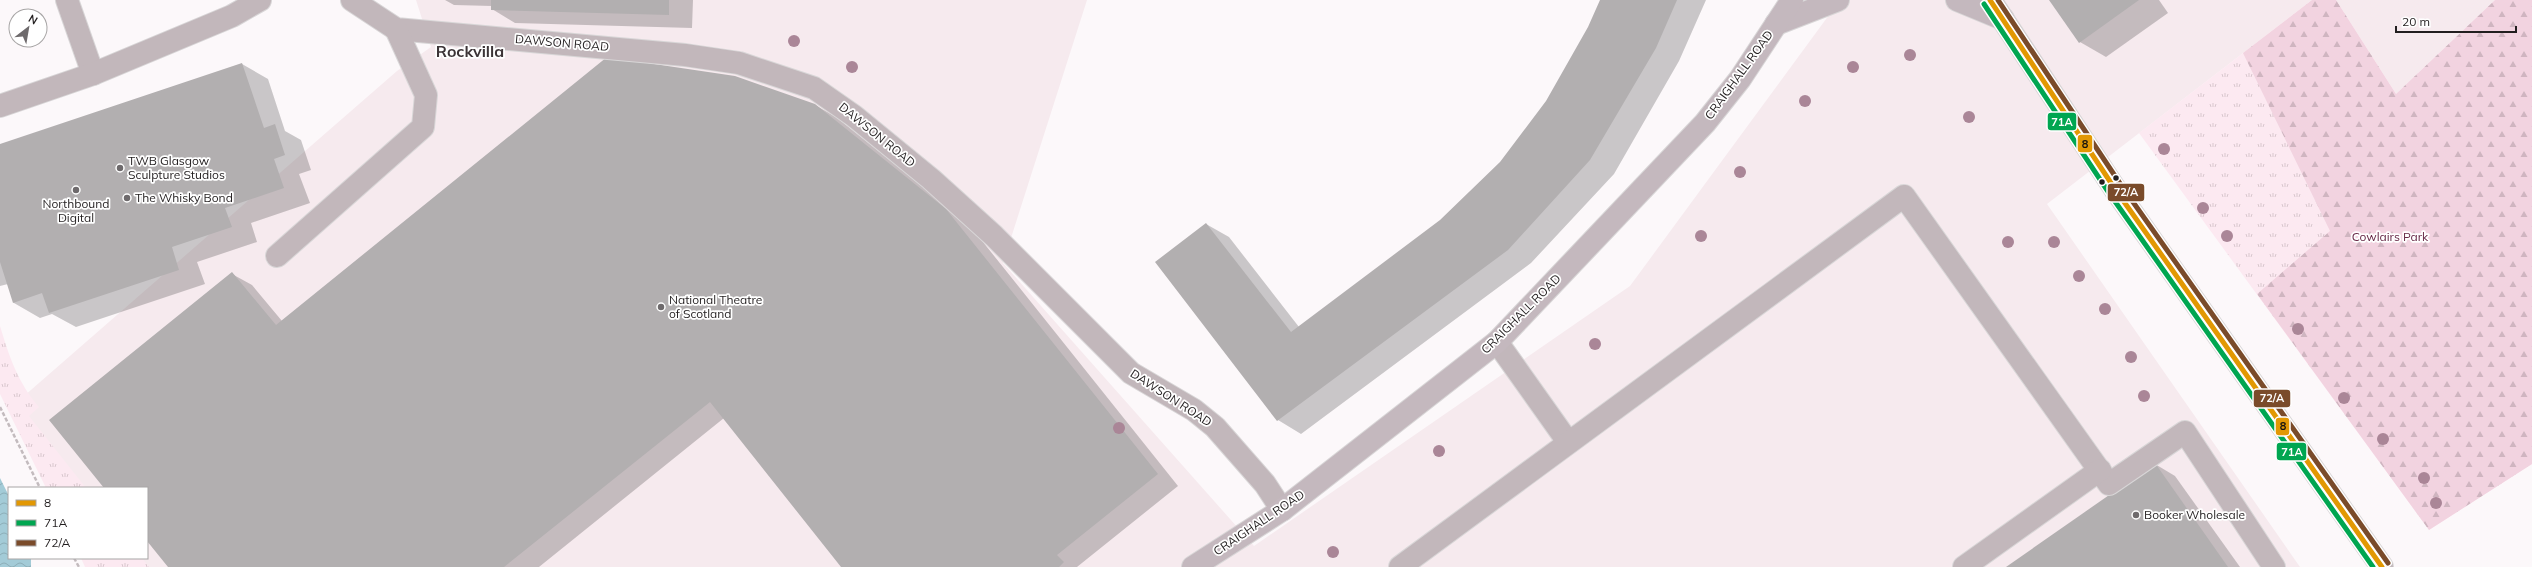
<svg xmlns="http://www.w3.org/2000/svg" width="2532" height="567" font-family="Mulish,sans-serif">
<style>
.built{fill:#f6eaee}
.grass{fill:url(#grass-tufts)}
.forest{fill:url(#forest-firs)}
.water{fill:url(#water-waves)}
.shadow{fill:#0003}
.building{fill:#b2afb0}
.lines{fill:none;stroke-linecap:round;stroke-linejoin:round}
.minor-casing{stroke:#d8d6d7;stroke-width:24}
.major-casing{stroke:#d8d6d7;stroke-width:24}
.path{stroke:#c3bbbe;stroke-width:2.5;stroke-dasharray:4 2;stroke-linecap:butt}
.minor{stroke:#c2b7bb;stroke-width:22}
.major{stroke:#c4b8be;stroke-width:22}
.bus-1-casing{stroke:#fff;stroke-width:8}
.bus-2-casing{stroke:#fff;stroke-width:8}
.bus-3-casing{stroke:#fff;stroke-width:8}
.bus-1{stroke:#e29803;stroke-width:5}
.bus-2{stroke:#00a651;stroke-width:5}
.bus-3{stroke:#7a4b2a;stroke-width:5}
.tree{fill:#aa8697}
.poi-dot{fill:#6e6a6c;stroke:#fff;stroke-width:1.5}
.bus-dot{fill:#221e1f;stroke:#fff;stroke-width:1.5}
.labels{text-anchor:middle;stroke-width:3.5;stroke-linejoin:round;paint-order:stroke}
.street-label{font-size:12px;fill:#221e1f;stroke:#fff}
.poi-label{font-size:12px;fill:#221e1f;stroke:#fff;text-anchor:start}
.park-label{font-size:12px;fill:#662846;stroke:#fff}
.district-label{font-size:16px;font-weight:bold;fill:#3c3437;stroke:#fff}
.line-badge{stroke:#fff;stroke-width:1.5}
.badge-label{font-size:11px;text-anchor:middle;font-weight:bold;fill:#fff}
.pale-badge-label{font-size:11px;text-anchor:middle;font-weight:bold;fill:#111}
</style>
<defs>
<pattern id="grass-tufts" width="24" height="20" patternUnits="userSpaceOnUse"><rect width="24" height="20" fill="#fce9f1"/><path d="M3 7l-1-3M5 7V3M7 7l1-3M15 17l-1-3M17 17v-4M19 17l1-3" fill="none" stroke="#d8c7ce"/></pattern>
<pattern id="forest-firs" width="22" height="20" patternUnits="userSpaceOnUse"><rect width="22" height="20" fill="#f2d3e0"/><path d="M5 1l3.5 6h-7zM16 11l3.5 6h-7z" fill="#cfb5c0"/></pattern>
<pattern id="water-waves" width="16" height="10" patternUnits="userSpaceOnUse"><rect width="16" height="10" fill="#a3cbd7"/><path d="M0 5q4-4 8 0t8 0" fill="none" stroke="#8caeb8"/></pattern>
</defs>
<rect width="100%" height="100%" fill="#fcf8fa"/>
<g class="built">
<polygon points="416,0 1087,0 1003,263 1254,546 1630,286 1840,0 2312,0 2047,204 2300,567 112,567 107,558 147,558 147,488 65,488 16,403 397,71 431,47"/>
<polygon points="2336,0 2495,0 2396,94"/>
</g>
<g class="grass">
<polygon points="2312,0 2336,0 2396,94 2495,0 2532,0 2532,464 2429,530 2139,133"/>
<path d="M 0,326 C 9,356 18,383 39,407 L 29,416 L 86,488 L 46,488 L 0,394 Z"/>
<polygon points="81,558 142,558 149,567 85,567"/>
</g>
<polygon class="forest" points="2312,0 2336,0 2396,94 2495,0 2532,0 2532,464 2429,530 2257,294 2330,231 2243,53"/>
<polygon class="water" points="0,478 9,496 9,558 31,558 31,567 0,567"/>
<g class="shadow">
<polygon points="445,0 693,0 692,28 515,23 492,9 492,6 454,5"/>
<polygon points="1601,0 1706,0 1679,61 1614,174 1531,263 1301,434 1278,420 1206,224 1229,237 1299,327 1441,221 1501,163 1547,101 1589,27"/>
<polygon points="2050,0 2159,0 2168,13 2106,57 2080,42"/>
<polygon points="242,64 268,79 285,131 301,140 311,170 299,174 310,203 251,223 257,242 197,262 205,284 76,327 52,314 40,318 14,303 8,284 0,286 0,145"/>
<polygon points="815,105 836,117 967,222 1178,486 1077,567 843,567 724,418 539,567 169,567 147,539 147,488 106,488 232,274 252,285 282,321"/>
<polygon points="2155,464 2175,476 2240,567 2008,567"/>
</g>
<g class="building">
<polygon points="491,0 669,0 669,15 491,10"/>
<polygon points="1600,0 1677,0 1656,48 1590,160 1508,250 1277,421 1155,262 1206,223 1291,332 1440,220 1500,162 1546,101 1588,27"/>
<polygon points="2049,0 2139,0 2079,43"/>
<polygon points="607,57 735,76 815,104 946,209 1158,474 1057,555 1064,562 1059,567 841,567 710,402 504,567 168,567 147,541 147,488 104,488 49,420 232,272 276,325"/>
<polygon points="242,63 264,128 275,124 285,155 274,159 284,188 225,208 232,227 172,247 179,270 49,313 42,293 13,303 0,262 0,144"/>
<polygon points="2155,463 2228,567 2006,567"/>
</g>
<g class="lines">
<g class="minor-casing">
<g id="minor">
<polyline points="67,0 93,74"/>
<polyline points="352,0 396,29 685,55 739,63 814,88 854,116 931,179 994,236 1131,373 1194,410 1215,427 1265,484 1282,510"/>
<polyline points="1990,0 2115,189 2382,567"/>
<polyline points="0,106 93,74 232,16 260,0"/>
<polyline points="277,256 423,127 426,95 396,29"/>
<polyline points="1497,342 1568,442"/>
<polyline points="1400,567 1904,196 2109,484 2185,432 2274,567"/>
<polyline points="1964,567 2100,470"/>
</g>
</g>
<g class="major-casing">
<g id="major">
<polyline points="1957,0 2003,19"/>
<polyline points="1776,24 1838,0"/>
<polyline points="1193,567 1282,510 1497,342 1705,123 1740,79 1792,0"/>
</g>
</g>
<g class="path">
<polyline points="0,407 40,488"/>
<polyline points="74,558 79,567"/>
</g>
<use href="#minor" class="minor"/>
<use href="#major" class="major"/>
<g class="bus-1-casing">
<polyline id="bus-1" points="1990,0 2115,189 2382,567"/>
</g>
<g class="bus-2-casing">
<polyline id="bus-2" points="1984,4 2109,193 2373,567"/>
</g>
<g class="bus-3-casing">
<polyline id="bus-3" points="1998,0 2121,185 2388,563"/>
</g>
<use href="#bus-1" class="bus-1"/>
<use href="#bus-2" class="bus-2"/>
<use href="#bus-3" class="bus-3"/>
</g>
<g class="tree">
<circle cx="794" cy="41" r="6"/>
<circle cx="1910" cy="55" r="6"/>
<circle cx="852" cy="67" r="6"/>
<circle cx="1853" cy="67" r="6"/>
<circle cx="1805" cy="101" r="6"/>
<circle cx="1969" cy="117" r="6"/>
<circle cx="2164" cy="149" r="6"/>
<circle cx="1740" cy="172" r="6"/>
<circle cx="2203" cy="208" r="6"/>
<circle cx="1701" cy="236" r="6"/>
<circle cx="2227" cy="236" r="6"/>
<circle cx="2008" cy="242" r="6"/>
<circle cx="2054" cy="242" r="6"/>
<circle cx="2079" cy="276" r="6"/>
<circle cx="2105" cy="309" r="6"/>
<circle cx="2298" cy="329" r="6"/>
<circle cx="1595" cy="344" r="6"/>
<circle cx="2131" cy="357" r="6"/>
<circle cx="2144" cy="396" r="6"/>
<circle cx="2344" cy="398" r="6"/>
<circle cx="1119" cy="428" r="6"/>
<circle cx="2383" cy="439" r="6"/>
<circle cx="1439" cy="451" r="6"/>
<circle cx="2424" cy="478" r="6"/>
<circle cx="2436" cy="503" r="6"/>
<circle cx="1333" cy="552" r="6"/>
</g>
<g class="poi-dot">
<circle cx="120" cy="168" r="4"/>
<circle cx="76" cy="190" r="4"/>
<circle cx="127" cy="198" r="4"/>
<circle cx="661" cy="307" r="4"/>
<circle cx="2136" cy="515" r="4"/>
</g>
<g class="bus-dot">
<circle cx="2116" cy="178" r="3.5"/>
<circle cx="2102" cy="182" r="3.5"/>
</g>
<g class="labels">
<g class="street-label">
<text transform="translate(562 43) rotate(5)" y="4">DAWSON ROAD</text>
<text transform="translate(1739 75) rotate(-54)" y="4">CRAIGHALL ROAD</text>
<text transform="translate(877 135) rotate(39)" y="4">DAWSON ROAD</text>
<text transform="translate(1521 314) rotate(-45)" y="4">CRAIGHALL ROAD</text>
<text transform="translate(1171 398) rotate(33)" y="4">DAWSON ROAD</text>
<text transform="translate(1259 523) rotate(-34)" y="4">CRAIGHALL ROAD</text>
</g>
<g class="poi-label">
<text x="128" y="165">TWB Glasgow<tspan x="128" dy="14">Sculpture Studios</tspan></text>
<text x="135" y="202">The Whisky Bond</text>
<text x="76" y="208" text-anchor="middle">Northbound<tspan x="76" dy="14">Digital</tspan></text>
<text x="669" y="304">National Theatre<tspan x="669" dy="14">of Scotland</tspan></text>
<text x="2144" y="519">Booker Wholesale</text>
</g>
<g class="park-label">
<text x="2390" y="241">Cowlairs Park</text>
</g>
<g class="district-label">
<text x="470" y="57">Rockvilla</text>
</g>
</g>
<g class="line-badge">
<rect x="2047" y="112" width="30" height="19" rx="4" fill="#00a651"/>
<rect x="2077" y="134" width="16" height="19" rx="4" fill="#e29803"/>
<rect x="2107" y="183" width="38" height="19" rx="4" fill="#7a4b2a"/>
<rect x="2253" y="389" width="38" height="19" rx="4" fill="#7a4b2a"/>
<rect x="2275" y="417" width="15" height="19" rx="4" fill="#e29803"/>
<rect x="2276" y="442" width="31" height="19" rx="4" fill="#00a651"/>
</g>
<g class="badge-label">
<text x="2062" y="126">71A</text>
<text x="2126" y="196">72/A</text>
<text x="2272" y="402">72/A</text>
<text x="2292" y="456">71A</text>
</g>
<g class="pale-badge-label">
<text x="2085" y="148">8</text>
<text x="2283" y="430">8</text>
</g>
<rect x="8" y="487" width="140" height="72" fill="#ffffff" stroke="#a7a5a5"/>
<rect x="16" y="500" width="20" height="6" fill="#e29803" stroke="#a7a5a5"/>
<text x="44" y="507" font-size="12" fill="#221e1f">8</text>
<rect x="16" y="520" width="20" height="6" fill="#00a651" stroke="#a7a5a5"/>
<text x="44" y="527" font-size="12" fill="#221e1f">71A</text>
<rect x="16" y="540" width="20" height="6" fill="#7a4b2a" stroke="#a7a5a5"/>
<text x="44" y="547" font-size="12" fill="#221e1f">72/A</text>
<g transform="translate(28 28) rotate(31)"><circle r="19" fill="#ffffff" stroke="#a7a5a5"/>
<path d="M0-3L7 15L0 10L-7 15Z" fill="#6e6a6c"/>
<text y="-6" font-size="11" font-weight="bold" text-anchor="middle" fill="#221e1f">N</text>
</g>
<path d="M2396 26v6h120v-6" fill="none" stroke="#221e1f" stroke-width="2"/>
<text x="2402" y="26" font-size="12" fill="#221e1f" stroke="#ffffff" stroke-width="3" paint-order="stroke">20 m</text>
</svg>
